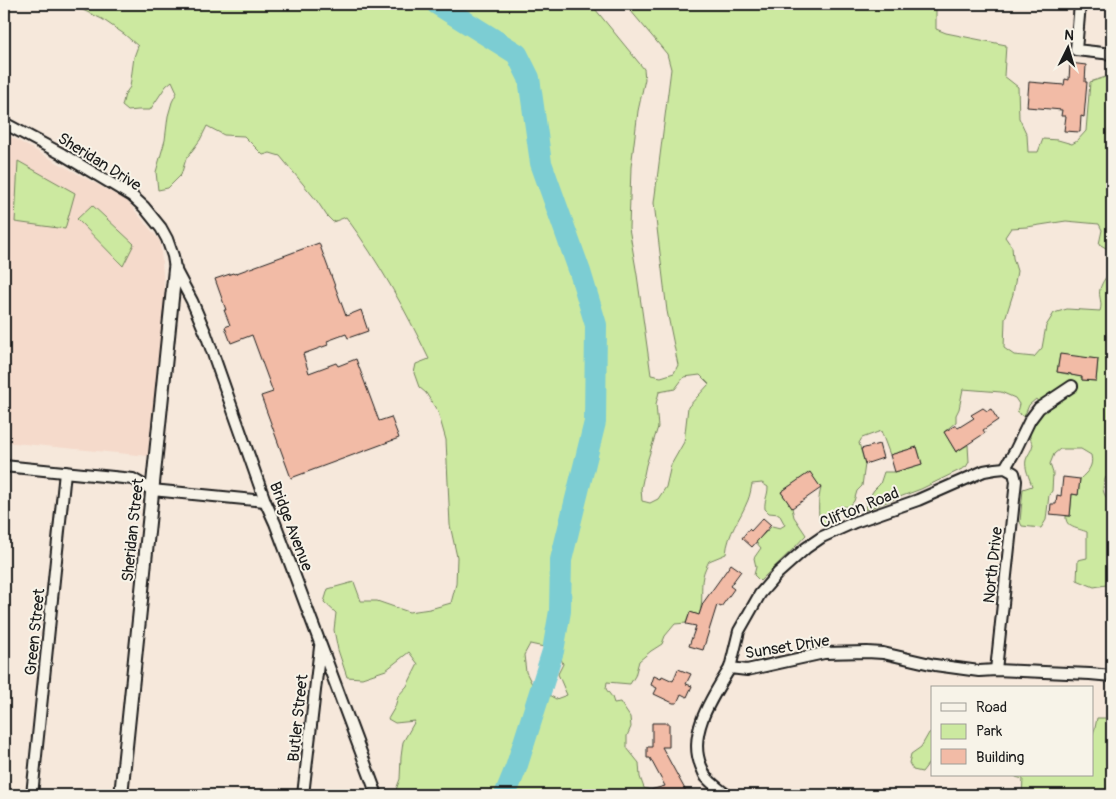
<svg xmlns="http://www.w3.org/2000/svg" width="1116" height="799" font-family="Pangolin,sans-serif">
<style>
.built{fill:#f5dacb}
.green{fill:#cce9a0;stroke:#74825e;fill-rule:evenodd}
.lines{fill:none;stroke-linecap:round;stroke-linejoin:round}
.river{stroke:#7ccdd3;stroke-width:22}
.building{fill:#f2bba6;stroke:#1c1c1c}
.minor-casing{stroke:#1c1c1c;stroke-width:14}
.tertiary-casing{stroke:#1c1c1c;stroke-width:16}
.minor{stroke:#f7f3e8;stroke-width:10}
.tertiary{stroke:#f7f3e8;stroke-width:12}
.labels{text-anchor:middle;stroke-width:4;stroke-linejoin:round;paint-order:stroke}
.street-label{font-size:16px;fill:#1c1c1c;stroke:#f7f3e8}
</style>
<rect width="100%" height="100%" fill="#f6e8db"/>
<filter id="ink" filterUnits="userSpaceOnUse"><feTurbulence type="fractalNoise" baseFrequency=".02" numOctaves="2"/><feDisplacementMap in="SourceGraphic" scale="10" xChannelSelector="R" yChannelSelector="G"/><feConvolveMatrix kernelMatrix="1 2 1 2 8 2 1 2 1" color-interpolation-filters="sRGB"/></filter>
<g filter="url(#ink)">
<polygon class="built" points="4,133 127,201 160,241 165,295 148,456 4,442"/>
<g class="green">
<path d="M 70,4 L 591,4 L 644,69 L 645,79 L 638,111 L 631,167 L 629,228 L 637,275 L 651,375 L 661,377 L 674,373 L 678,365 L 667,311 L 654,203 L 671,69 L 667,54 L 625,4 L 936,4 L 936,29 L 946,33 L 1006,45 L 1004,76 L 1018,87 L 1019,118 L 1027,135 L 1028,152 L 1038,152 L 1043,139 L 1058,140 L 1072,144 L 1077,141 L 1086,131 L 1090,82 L 1112,75 L 1112,248 L 1106,248 L 1099,244 L 1102,230 L 1099,224 L 1066,221 L 1027,227 L 1011,228 L 1005,237 L 1012,247 L 1013,258 L 1017,271 L 1013,294 L 1005,319 L 1004,348 L 1014,355 L 1034,357 L 1042,348 L 1046,326 L 1054,313 L 1067,309 L 1100,311 C 1103,302 1098,297 1100,289 C 1102,282 1107,275 1112,271 L 1112,479 L 1106,477 C 1104,482 1102,487 1104,493 C 1105,497 1109,499 1111,503 C 1114,511 1113,524 1108,531 L 1109,544 L 1112,558 L 1112,587 L 1106,585 L 1094,587 L 1077,580 L 1078,560 L 1087,558 L 1087,532 C 1078,528 1065,528 1066,516 L 1070,516 L 1072,494 L 1078,495 L 1080,479 C 1087,472 1094,467 1091,455 L 1081,449 L 1060,449 L 1054,454 L 1050,464 L 1053,473 L 1052,491 L 1049,495 L 1046,520 L 1041,528 L 1022,526 L 1020,522 L 1023,489 L 1032,486 C 1030,479 1024,468 1026,460 C 1027,455 1032,451 1033,444 C 1024,431 1036,420 1044,410 L 1036,399 L 1029,405 L 1024,417 L 1017,412 L 1019,404 L 1015,398 L 1001,392 L 963,389 L 959,409 L 956,415 L 956,422 L 944,432 L 956,452 L 968,445 L 969,462 L 966,467 L 921,489 L 865,510 L 866,502 L 874,490 L 880,484 L 884,472 L 895,472 L 922,464 L 917,447 L 890,455 L 881,431 L 862,438 L 859,443 L 865,464 L 862,486 L 857,491 L 854,501 L 849,507 L 840,506 L 834,519 L 826,525 L 820,523 C 818,514 818,498 821,488 L 810,473 L 781,492 L 792,508 L 794,517 L 806,535 L 795,547 L 760,581 L 754,575 L 756,567 L 754,558 L 761,548 L 756,542 L 772,526 L 780,528 L 785,525 L 779,514 L 769,513 L 765,509 C 764,500 768,496 768,487 L 762,483 L 752,484 C 751,489 750,495 748,500 C 740,520 728,532 726,554 L 709,561 C 707,565 704,571 703,576 C 700,589 704,601 699,615 L 690,612 L 686,623 L 675,624 L 665,636 L 662,644 L 651,651 L 639,661 L 635,676 L 630,684 L 607,682 L 606,689 L 612,697 L 614,703 L 620,702 L 630,717 L 631,727 L 627,736 L 627,748 L 639,763 L 640,777 L 644,788 L 650,790 L 651,795 L 394,795 L 400,779 L 401,757 L 403,742 L 415,721 L 395,723 L 388,719 L 395,707 L 398,696 L 407,686 L 418,664 L 409,652 L 386,670 L 362,678 L 347,677 L 338,650 L 334,630 L 336,613 L 324,602 L 328,589 L 354,582 L 361,601 L 377,601 L 409,612 L 430,609 L 451,603 L 456,584 L 457,557 L 450,525 L 446,440 L 438,412 L 426,393 L 419,387 L 414,373 L 416,364 L 429,359 C 405,309 379,262 346,217 L 333,222 L 327,216 L 317,201 L 280,156 L 270,153 L 263,155 L 244,136 L 224,135 L 207,126 L 200,140 L 186,159 L 181,175 L 168,188 L 158,190 L 156,172 L 165,140 L 168,116 L 172,102 L 177,92 L 172,81 L 166,86 L 150,110 L 138,110 L 128,111 L 122,106 L 125,94 L 130,87 L 134,57 L 138,46 L 124,34 L 102,19 ZM 1060,355 L 1098,359 L 1096,381 L 1082,380 L 1082,377 L 1057,372 ZM 700,375 L 709,384 L 688,407 L 684,442 L 671,465 L 666,487 L 658,499 L 650,503 L 642,501 L 641,489 L 646,465 L 658,427 L 656,404 L 659,392 L 675,389 L 684,377 ZM 530,644 L 558,650 L 563,664 L 558,674 L 567,695 L 556,699 L 533,686 L 526,672 L 524,655 Z"/>
<polygon points="18,161 75,193 65,229 15,222"/>
<polygon points="92,205 134,244 123,266 77,219"/>
<polygon points="1097,718 1112,718 1112,795 1022,795 1023,779 1016,777 1015,775 1092,775 1092,736 1095,728"/>
<polygon points="932,732 932,759 922,772 913,770 909,763 911,754 921,747 929,733"/>
</g>
<g class="lines">
<polyline class="river" points="437,4 517,54 529,78 541,163 580,272 596,325 595,422 561,560 560,611 553,651 516,768 505,795"/>
</g>
<g class="building">
<polygon points="1070,63 1086,65 1085,82 1087,82 1084,117 1081,116 1080,132 1064,131 1066,116 1061,116 1062,110 1027,107 1029,82 1064,85 1065,79 1069,80"/>
<polygon points="319,243 346,316 361,310 368,331 348,338 346,334 327,341 328,345 303,354 309,373 336,363 338,366 356,359 379,421 391,417 399,438 291,478 261,396 273,392 252,335 231,343 225,327 230,325 224,310 226,310 215,279 233,273 234,274"/>
<polygon points="1060,354 1098,359 1096,381 1082,380 1082,377 1071,375 1071,374 1057,372"/>
<polygon points="983,408 987,411 991,409 998,420 983,430 985,433 956,452 944,432 956,425 958,428 974,418 971,415"/>
<polygon points="879,444 883,458 865,464 861,449"/>
<polygon points="917,447 922,464 895,472 890,455"/>
<polygon points="810,472 821,488 792,508 781,492"/>
<polygon points="1063,477 1080,479 1078,495 1072,494 1070,516 1050,514 1051,504 1056,504 1057,495 1061,496"/>
<polygon points="763,518 771,525 752,547 742,538 749,529 751,531"/>
<polygon points="731,564 741,571 730,586 734,589 721,607 717,605 703,650 689,646 696,626 686,624 690,612 699,615 703,603"/>
<polygon points="678,669 691,674 686,684 692,686 687,697 681,694 677,703 673,703 654,694 657,688 651,685 654,676 661,679 662,676 673,681"/>
<polygon points="652,723 669,723 669,747 662,747 688,795 643,795 643,792 665,786 650,758 647,758 647,747 652,747"/>
</g>
<g class="lines">
<g class="minor-casing">
<g id="minor">
<polyline points="1080,4 1076,50 1112,54"/>
<polyline points="4,123 62,154 132,196 144,207 161,228 167,239 173,256 175,269 192,301 206,334 265,501 275,523 377,795"/>
<polyline points="4,466 133,479 152,490 265,501"/>
<polyline points="1005,468 1015,451 1030,420 1039,408 1072,386"/>
<polyline points="730,668 739,631 760,594 778,573 806,548 822,537 855,522 918,500 984,471 995,469 1005,468 1014,473 1016,481 996,670"/>
<polyline points="32,795 65,472"/>
<polyline points="303,795 320,647"/>
<path d="M 727,795 C 720,790 712,784 706,777 C 704,774 703,770 701,766 C 687,733 713,696 730,668 L 747,670 L 824,653 L 867,652 L 883,653 L 935,665 L 979,671 L 996,670 L 1090,674 L 1112,676"/>
</g>
</g>
<g class="tertiary-casing">
<polyline id="tertiary" points="121,795 175,269"/>
</g>
<use href="#minor" class="minor"/>
<use href="#tertiary" class="tertiary"/>
</g>
</g>
<g class="labels">
<g class="street-label">
<text transform="translate(100 161) rotate(32)" y="6">Sheridan Drive</text>
<text transform="translate(859 507) rotate(-22)" y="6">Clifton Road</text>
<text transform="translate(292 526) rotate(69)" y="6">Bridge Avenue</text>
<text transform="translate(132 530) rotate(-84)" y="6">Sheridan Street</text>
<text transform="translate(992 565) rotate(-84)" y="6">North Drive</text>
<text transform="translate(34 632) rotate(-84)" y="6">Green Street</text>
<text transform="translate(787 646) rotate(-9)" y="6">Sunset Drive</text>
<text transform="translate(297 718) rotate(-84)" y="6">Butler Street</text>
</g>
</g>
<rect width="1116" height="799" fill="none" stroke="#f7f3e8" stroke-width="20"/>
<rect x="10" y="10" width="1096" height="779" fill="none" stroke="#1c1c1c" stroke-width="2" filter="url(#ink)"/>
<rect x="931" y="686" width="162" height="90" fill="#f7f3e8" stroke="#9f9d96"/>
<rect x="941" y="703" width="25" height="8" fill="#f7f3e8" stroke="#9f9d96"/>
<text x="976" y="712" font-size="15" fill="#1c1c1c">Road</text>
<rect x="941" y="724" width="25" height="15" fill="#cce9a0" stroke="#9f9d96"/>
<text x="976" y="736" font-size="15" fill="#1c1c1c">Park</text>
<rect x="941" y="749" width="25" height="15" fill="#f2bba6" stroke="#9f9d96"/>
<text x="976" y="762" font-size="15" fill="#1c1c1c">Building</text>
<g transform="translate(1068 48) rotate(5)" stroke="#f7f3e8" stroke-width="4" paint-order="stroke">
<path d="M0-4L9 19L0 12L-9 19Z" fill="#1c1c1c"/>
<text y="-8" font-size="14" font-weight="bold" text-anchor="middle" fill="#1c1c1c">N</text>
</g>
</svg>
